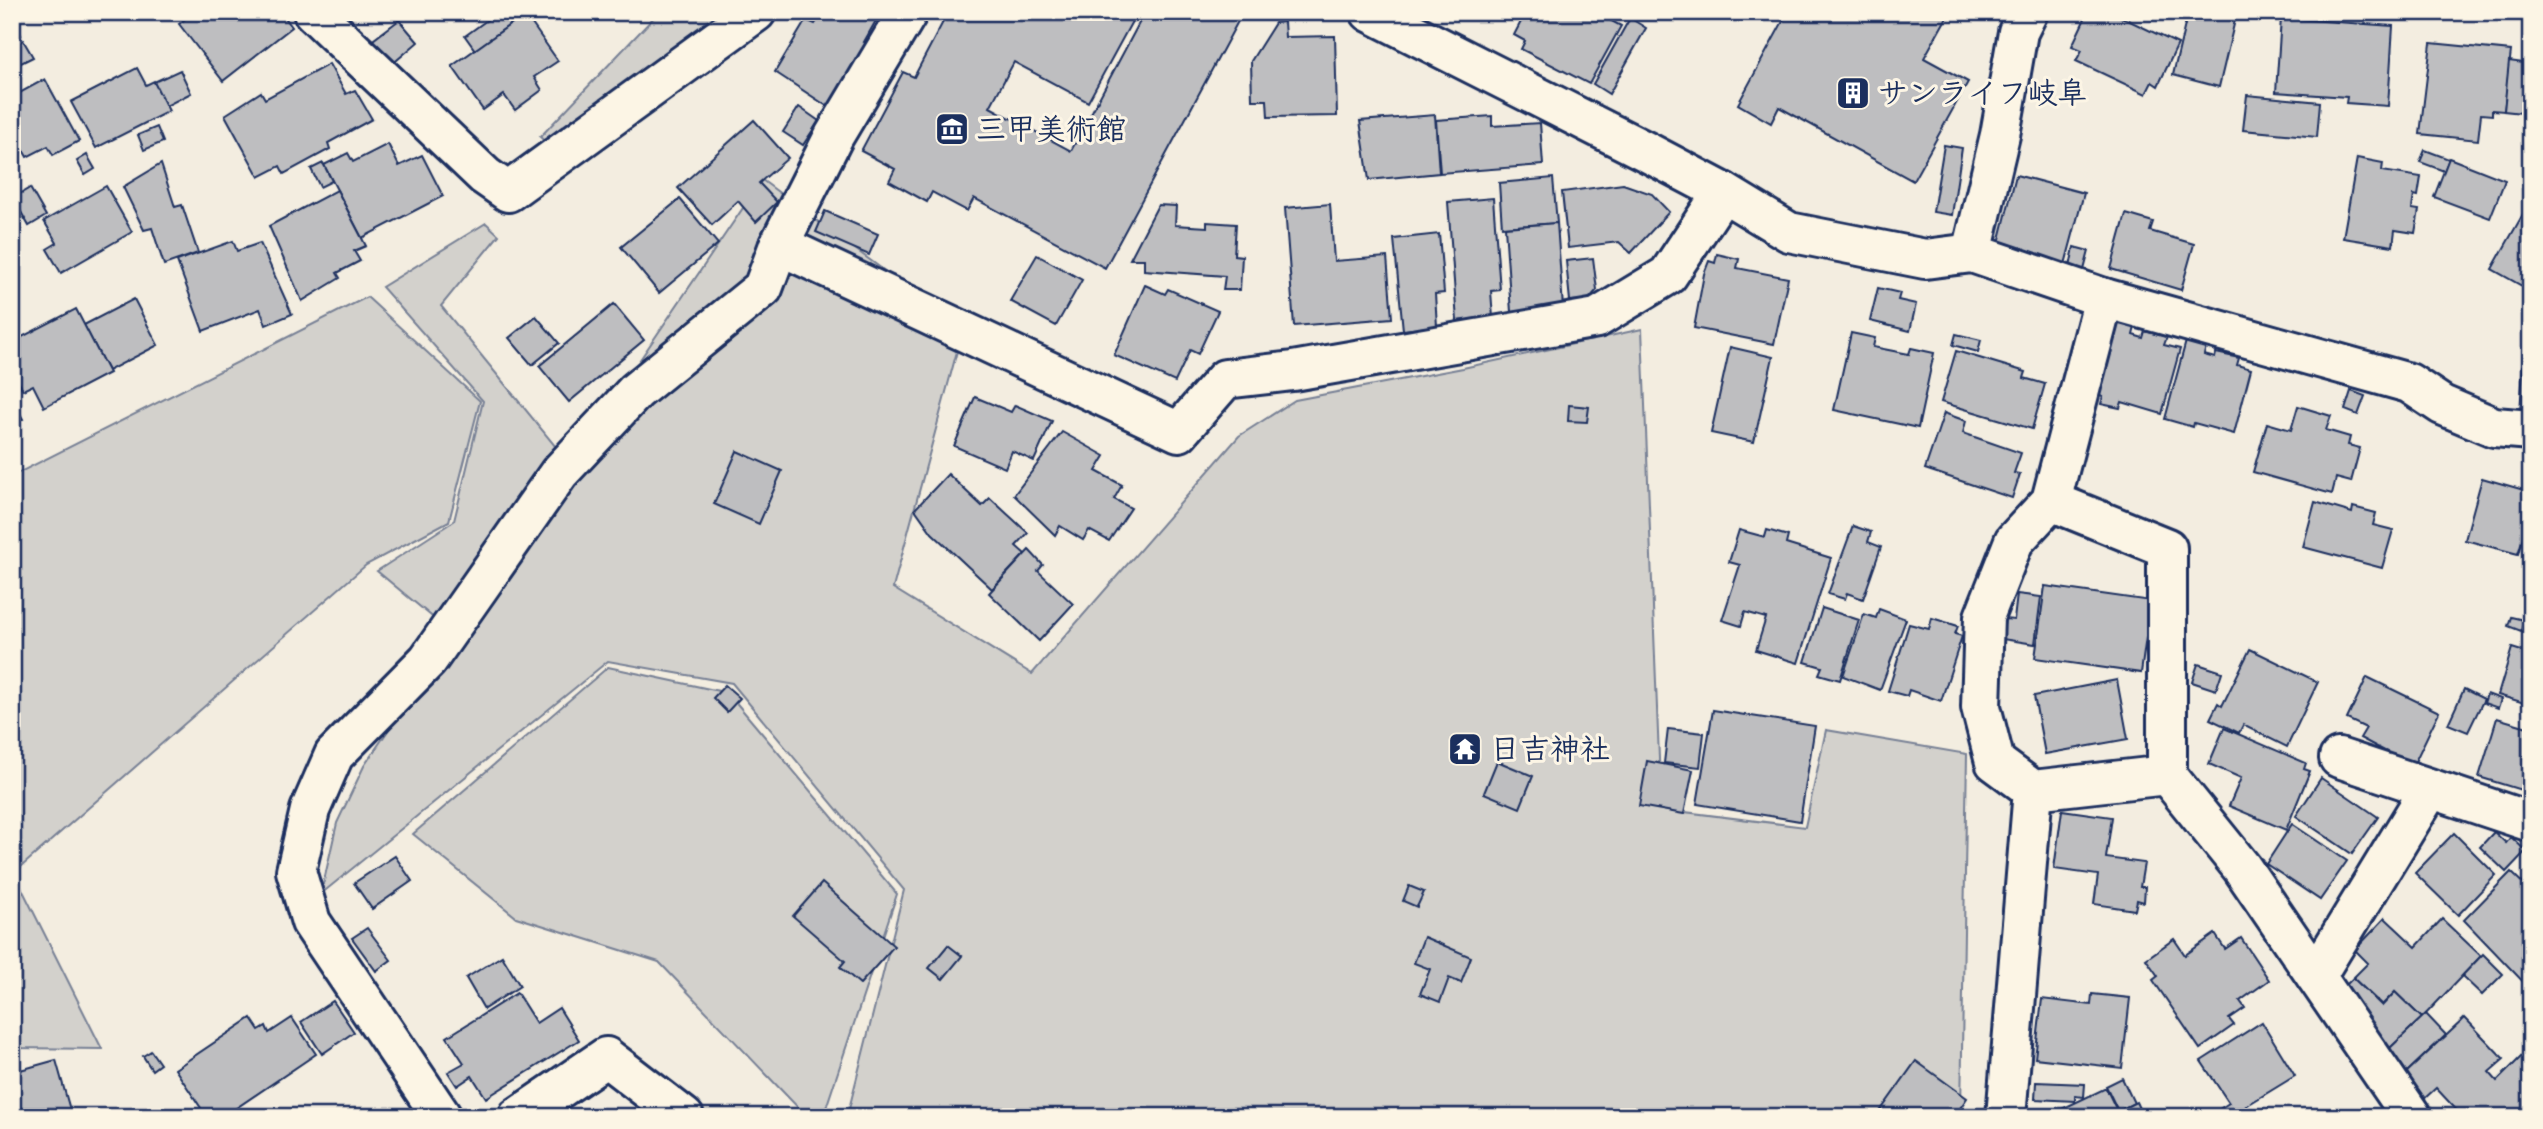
<svg xmlns="http://www.w3.org/2000/svg" width="2543" height="1129" font-family="'Indie Flower','Klee One',sans-serif">
<style>
.green{fill:#d3d1cc;stroke:#778095;stroke-width:2}
.building{fill:#bebec0;stroke:#1b2f5e;stroke-width:2}
.lines{fill:none;stroke-linecap:round;stroke-linejoin:round}
.street-casing{stroke:#1b2f5e;stroke-width:44}
.street{stroke:#fcf5e5;stroke-width:38}
.labels{text-anchor:middle;stroke-width:6;stroke-linejoin:round;paint-order:stroke}
.poi-label{font-size:30px;font-weight:bold;fill:#1b2f5e;stroke:#fcf5e5;text-anchor:start}
</style>
<rect width="100%" height="100%" fill="#f3ede0"/>
<filter id="ink" filterUnits="userSpaceOnUse"><feTurbulence type="fractalNoise" baseFrequency=".0143" numOctaves="2"/><feDisplacementMap in="SourceGraphic" scale="14" xChannelSelector="R" yChannelSelector="G"/><feConvolveMatrix kernelMatrix="1 2 1 2 8 2 1 2 1" color-interpolation-filters="sRGB"/></filter>
<g filter="url(#ink)">
<g class="green">
<polygon points="659,12 726,12 551,147 540,137"/>
<polygon points="762,180 963,329 893,588 1032,674 1239,436 1295,400 1463,368 1642,329 1661,809 1805,827 1826,730 1967,754 1961,1111 1958,1117 847,1117 904,890 732,683 608,661 321,894 337,823 364,766"/>
<polygon points="486,223 499,235 441,306 556,447 436,620 377,571 454,521 483,401 382,287"/>
<polygon points="367,297 480,401 449,521 366,565 14,873 102,1049 12,1048 12,476"/>
<polygon points="608,667 728,693 897,894 823,1117 807,1117 659,962 516,917 413,834"/>
</g>
<g class="building">
<polygon points="194,12 281,12 292,27 223,81 179,24"/>
<polygon points="498,12 523,12 525,14 475,50 465,36"/>
<polygon points="836,12 869,12 878,17 864,42 867,43 830,108 775,72 806,20 815,24 822,13 832,19"/>
<polygon points="934,12 1132,12 1136,14 1088,102 1014,62 990,107 1071,151 1145,12 1243,12 1105,268 974,198 967,211 932,192 927,202 889,181 895,169 861,151 903,72 914,77 943,22 932,16"/>
<polygon points="1526,12 1595,12 1621,26 1589,84 1521,49 1525,41 1514,35"/>
<polygon points="1788,12 1940,12 1947,17 1924,58 1968,82 1913,181 1779,107 1771,123 1738,104"/>
<polygon points="2088,12 2111,12 2178,44 2158,86 2152,82 2146,94 2076,61 2082,50 2072,46"/>
<polygon points="2188,12 2204,12 2235,20 2219,87 2173,75"/>
<polygon points="2204,12 2237,12 2235,20"/>
<polygon points="2266,12 2287,12 2287,16 2266,15"/>
<polygon points="525,14 558,61 534,77 542,90 515,110 504,95 483,110 452,66"/>
<polygon points="12,18 21,35 12,40"/>
<polygon points="1630,18 1646,28 1609,94 1593,84"/>
<polygon points="2281,18 2393,26 2388,106 2346,103 2347,97 2276,92"/>
<polygon points="399,20 418,42 390,66 369,43"/>
<polygon points="1284,22 1285,37 1335,36 1337,116 1268,117 1267,100 1252,100 1251,61 1275,23"/>
<polygon points="23,40 33,57 19,64 12,52 12,45"/>
<polygon points="2431,43 2511,51 2504,111 2492,110 2492,115 2481,114 2478,140 2420,134"/>
<polygon points="2509,61 2531,64 2531,114 2504,111"/>
<polygon points="329,64 346,94 355,90 372,119 328,143 330,149 284,174 280,166 259,177 225,115 261,92 265,99"/>
<polygon points="137,68 146,85 154,81 169,111 96,148 71,102"/>
<polygon points="180,70 191,93 166,106 154,82"/>
<polygon points="45,79 79,141 53,155 48,146 27,157 12,130 12,97"/>
<polygon points="2247,95 2320,102 2317,137 2243,130"/>
<polygon points="799,107 819,121 803,145 783,132"/>
<polygon points="1435,115 1439,173 1369,180 1360,121"/>
<polygon points="1492,116 1492,126 1540,123 1543,165 1440,173 1436,120"/>
<polygon points="754,120 788,158 759,183 777,202 756,222 738,201 712,225 678,188"/>
<polygon points="157,127 163,142 144,150 138,135"/>
<polygon points="388,144 399,166 422,155 443,196 362,238 324,165 348,153 353,162"/>
<polygon points="1944,145 1962,148 1952,215 1933,212"/>
<polygon points="2425,150 2449,159 2444,171 2420,162"/>
<polygon points="87,155 95,169 85,175 77,161"/>
<polygon points="2357,158 2383,163 2382,171 2421,177 2418,196 2414,195 2412,209 2419,210 2415,233 2395,230 2393,246 2343,238"/>
<polygon points="2449,158 2505,180 2490,218 2434,197"/>
<polygon points="323,163 332,181 320,187 311,169"/>
<polygon points="161,164 175,207 182,205 198,253 164,265 152,228 144,230 123,187"/>
<polygon points="2016,175 2084,193 2063,272 1996,255"/>
<polygon points="1553,178 1557,223 1502,227 1499,183"/>
<polygon points="1623,184 1652,194 1669,212 1631,253 1619,242 1568,248 1562,192"/>
<polygon points="106,186 132,232 61,273 47,249 57,243 44,221"/>
<polygon points="30,188 46,216 29,226 13,198"/>
<polygon points="337,190 366,246 354,251 360,261 337,273 340,278 302,301 269,226"/>
<polygon points="1493,198 1500,290 1491,291 1493,318 1457,321 1448,202"/>
<polygon points="680,199 718,244 659,293 621,247"/>
<polygon points="2531,200 2531,291 2492,269"/>
<polygon points="1330,204 1334,261 1387,257 1392,318 1294,326 1285,208"/>
<polygon points="1158,205 1176,206 1175,225 1207,227 1207,222 1236,224 1234,255 1242,256 1240,290 1223,290 1225,276 1144,270 1144,259 1130,259"/>
<polygon points="825,211 878,234 869,255 816,232"/>
<polygon points="2126,214 2153,222 2150,231 2194,244 2181,290 2111,269"/>
<polygon points="1557,223 1563,308 1511,312 1505,227"/>
<polygon points="1439,234 1444,293 1435,294 1437,326 1403,330 1394,239"/>
<polygon points="233,241 237,251 260,243 292,314 266,325 260,309 203,331 177,261"/>
<polygon points="2074,247 2089,251 2084,270 2070,267"/>
<polygon points="1717,254 1739,259 1737,268 1788,278 1774,344 1694,328 1704,274 1709,261 1715,263"/>
<polygon points="1037,255 1082,280 1056,326 1010,301"/>
<polygon points="1593,258 1597,290 1588,300 1570,301 1566,261"/>
<polygon points="1145,285 1165,294 1168,289 1218,311 1198,354 1190,350 1175,382 1114,355"/>
<polygon points="1878,288 1900,293 1898,300 1916,304 1910,331 1870,321"/>
<polygon points="134,299 158,345 108,371 84,325"/>
<polygon points="614,304 644,340 569,402 539,366"/>
<polygon points="76,309 109,373 44,407 33,385 23,390 12,370 12,342"/>
<polygon points="536,316 559,343 532,365 509,338"/>
<polygon points="2115,321 2135,327 2133,335 2143,338 2145,331 2167,337 2164,345 2180,349 2162,414 2122,402 2120,408 2101,404 2103,397 2093,394"/>
<polygon points="2526,327 2531,327 2531,412 2520,412"/>
<polygon points="1851,333 1875,338 1873,347 1909,354 1911,348 1934,353 1918,428 1834,410"/>
<polygon points="1956,334 1981,340 1978,352 1953,345"/>
<polygon points="2186,341 2206,346 2204,355 2215,358 2216,353 2239,358 2237,365 2251,369 2234,434 2194,423 2193,427 2165,419"/>
<polygon points="1730,347 1773,357 1754,442 1711,433"/>
<polygon points="1956,351 2026,372 2024,378 2045,384 2032,429 1941,402"/>
<polygon points="2351,391 2365,396 2358,415 2345,410"/>
<polygon points="975,397 1011,412 1015,405 1052,421 1034,461 1012,451 1005,468 954,446"/>
<polygon points="12,399 23,419 12,424"/>
<polygon points="1569,405 1589,407 1587,422 1568,421"/>
<polygon points="2298,406 2331,416 2326,430 2350,437 2348,445 2360,448 2351,482 2336,478 2332,494 2253,472 2267,423 2291,430"/>
<polygon points="1944,413 1966,421 1963,433 2021,453 2014,473 2020,474 2012,498 1925,469"/>
<polygon points="1062,432 1105,456 1096,471 1122,485 1114,499 1131,508 1109,541 1089,530 1083,540 1060,526 1055,535 1014,495"/>
<polygon points="737,451 782,471 759,524 714,504"/>
<polygon points="948,474 982,506 990,498 1028,533 1016,546 1025,554 992,589 932,533 915,509"/>
<polygon points="2482,478 2531,492 2531,510 2518,554 2465,540"/>
<polygon points="2315,502 2352,513 2353,507 2376,513 2373,525 2393,530 2382,568 2303,547"/>
<polygon points="1853,526 1871,532 1868,542 1881,547 1863,599 1847,593 1845,599 1828,594"/>
<polygon points="1739,530 1765,537 1767,530 1788,536 1786,544 1831,558 1798,663 1756,650 1766,618 1745,612 1741,626 1722,620 1740,565 1729,562"/>
<polygon points="1029,550 1043,565 1038,571 1073,604 1039,641 989,593"/>
<polygon points="2528,575 2531,576 2531,592 2524,590"/>
<polygon points="2045,586 2151,601 2141,673 2035,658"/>
<polygon points="2017,594 2041,597 2035,644 2002,639 2005,619 2014,620"/>
<polygon points="1822,608 1859,620 1840,680 1819,674 1822,667 1805,662"/>
<polygon points="1879,609 1906,619 1880,690 1843,676 1864,614 1876,618"/>
<polygon points="2511,617 2524,620 2521,631 2508,626"/>
<polygon points="1932,618 1958,626 1955,634 1962,636 1941,701 1909,690 1907,696 1888,691 1909,624 1929,629"/>
<polygon points="2512,648 2531,654 2531,705 2498,695"/>
<polygon points="2250,649 2318,682 2287,747 2243,725 2239,733 2210,719 2218,703 2222,706"/>
<polygon points="2198,664 2222,672 2216,690 2192,682"/>
<polygon points="2367,677 2439,712 2413,766 2360,738 2366,728 2347,719"/>
<polygon points="2117,680 2128,739 2045,754 2034,696"/>
<polygon points="725,685 740,698 727,712 713,698"/>
<polygon points="2464,689 2484,699 2468,732 2448,724"/>
<polygon points="2487,694 2501,699 2498,708 2484,703"/>
<polygon points="1713,710 1815,726 1800,821 1697,804"/>
<polygon points="2497,718 2531,728 2531,793 2479,777"/>
<polygon points="2224,728 2306,763 2304,769 2310,771 2286,830 2229,806 2241,778 2209,764"/>
<polygon points="1668,729 1704,733 1700,767 1664,763"/>
<polygon points="1497,761 1533,776 1520,808 1484,793"/>
<polygon points="1647,761 1693,770 1684,814 1639,806"/>
<polygon points="2321,778 2378,817 2352,854 2296,816"/>
<polygon points="2062,810 2112,817 2106,858 2144,863 2140,887 2145,887 2144,902 2137,900 2135,910 2094,904 2098,875 2054,869"/>
<polygon points="2292,824 2347,861 2320,900 2266,864"/>
<polygon points="2494,832 2506,843 2511,837 2526,851 2506,872 2480,847"/>
<polygon points="2454,833 2496,875 2458,915 2415,873"/>
<polygon points="395,856 412,881 372,909 354,883"/>
<polygon points="2511,872 2531,891 2531,990 2464,920"/>
<polygon points="822,883 894,946 860,984 840,967 845,961 793,916"/>
<polygon points="1409,886 1424,892 1417,907 1403,901"/>
<polygon points="2385,918 2416,947 2442,919 2481,956 2422,1018 2395,992 2382,1005 2353,978 2368,963 2355,950"/>
<polygon points="367,928 391,960 376,971 352,938"/>
<polygon points="2215,934 2225,949 2241,938 2269,980 2240,1001 2245,1008 2229,1019 2234,1025 2200,1049 2153,980 2158,976 2146,959 2174,939 2185,955"/>
<polygon points="1424,937 1471,957 1461,983 1449,978 1440,1002 1420,994 1430,969 1414,963"/>
<polygon points="948,945 962,956 943,979 929,968"/>
<polygon points="2483,954 2503,974 2482,995 2462,976"/>
<polygon points="502,956 520,986 484,1009 466,978"/>
<polygon points="2353,978 2382,1006 2395,992 2422,1018 2388,1050 2344,987"/>
<polygon points="517,993 536,1023 559,1008 579,1040 486,1098 472,1076 457,1086 448,1072 464,1063 447,1037"/>
<polygon points="2092,994 2130,998 2122,1068 2035,1058 2042,999 2091,1005"/>
<polygon points="333,1001 354,1032 322,1054 301,1022"/>
<polygon points="2426,1014 2446,1035 2405,1074 2388,1050"/>
<polygon points="251,1018 259,1030 266,1026 269,1033 292,1018 316,1054 223,1117 207,1117 175,1069"/>
<polygon points="2465,1018 2504,1059 2489,1072 2497,1081 2523,1055 2531,1063 2531,1117 2494,1117 2490,1113 2486,1117 2463,1117 2436,1088 2423,1100 2405,1074"/>
<polygon points="2262,1022 2295,1076 2246,1106 2253,1117 2227,1117 2221,1108 2229,1103 2201,1061"/>
<polygon points="151,1051 160,1064 152,1070 143,1056"/>
<polygon points="56,1060 72,1117 12,1117 12,1080 14,1079 13,1072"/>
<polygon points="1916,1061 1967,1098 1954,1117 1876,1117"/>
<polygon points="2122,1078 2134,1103 2118,1111 2106,1086"/>
<polygon points="2036,1082 2085,1084 2084,1097 2075,1096 2075,1101 2035,1099"/>
<polygon points="2106,1088 2120,1117 2045,1117"/>
<polygon points="2136,1102 2143,1117 2121,1117 2118,1111"/>
</g>
<g class="lines">
<g class="street-casing">
<g id="street">
<polyline points="313,12 485,176 508,192 756,12"/>
<polyline points="1370,12 1647,152 1723,192 1789,232 1925,259 1972,253 2104,298 2409,383 2442,405 2494,427 2531,430"/>
<polyline points="779,245 1179,432 1225,379 1293,371 1597,318 1668,275 1723,192"/>
<polyline points="1972,253 2000,135 2018,32 2028,12"/>
<polyline points="2104,298 2051,501 2014,541 1984,617 1981,707 1995,762 2033,790 2167,775"/>
<polyline points="2051,501 2167,548 2167,775 2242,868 2412,1117"/>
<polyline points="2339,758 2531,822"/>
<polyline points="2316,976 2430,789"/>
<polyline points="442,1117 311,922 296,871 310,810 334,755 428,660 559,473 636,391 763,288 779,245 834,136 908,12"/>
<polyline points="518,1117 606,1057 684,1117"/>
<polyline points="2006,1117 2033,790"/>
</g>
</g>
<use href="#street" class="street"/>
</g>
</g>
<defs>
<g id="building-square" transform="scale(1.75)"><rect x="-9" y="-9" width="18" height="18" rx="4" fill="#1b2f5e" stroke="#fcf5e5"/><path d="M-4-6H4V6H1V3H-1V6H-4ZM-2.5-4.3h1.7v1.8h-1.7ZM.8-4.3h1.7v1.8H.8ZM-2.5-1h1.7V.8h-1.7ZM.8-1h1.7V.8H.8Z" fill="#fff"/></g>
<g id="museum-square" transform="scale(1.75)"><rect x="-9" y="-9" width="18" height="18" rx="4" fill="#1b2f5e" stroke="#fcf5e5"/><path d="M0-6L6-3V-2H-6V-3ZM-5-1h2V3h-2ZM-1-1h2V3h-2ZM3-1h2V3H3ZM-6 4H6V6H-6Z" fill="#fff"/></g>
<g id="temple-square" transform="scale(1.75)"><rect x="-9" y="-9" width="18" height="18" rx="4" fill="#1b2f5e" stroke="#fcf5e5"/><path d="M0-6L5-2H3V0L6.5 2.5H4V6H1.5V3h-3V6H-4V2.5H-6.5L-3 0V-2H-5Z" fill="#fff"/></g>
</defs>
<g fill-rule="evenodd">
<use href="#building-square" x="1853" y="93"/>
<use href="#museum-square" x="952" y="129"/>
<use href="#temple-square" x="1465" y="749"/>
</g>
<g class="labels">
<g class="poi-label">
<text x="1878" y="103">サンライフ岐阜</text>
<text x="976" y="139">三甲美術館</text>
<text x="1490" y="759">日吉神社</text>
</g>
</g>
<rect width="2543" height="1129" fill="none" stroke="#fcf5e5" stroke-width="42"/>
<rect x="21" y="21" width="2501" height="1087" fill="none" stroke="#1b2f5e" stroke-width="2.5" filter="url(#ink)"/>
</svg>
